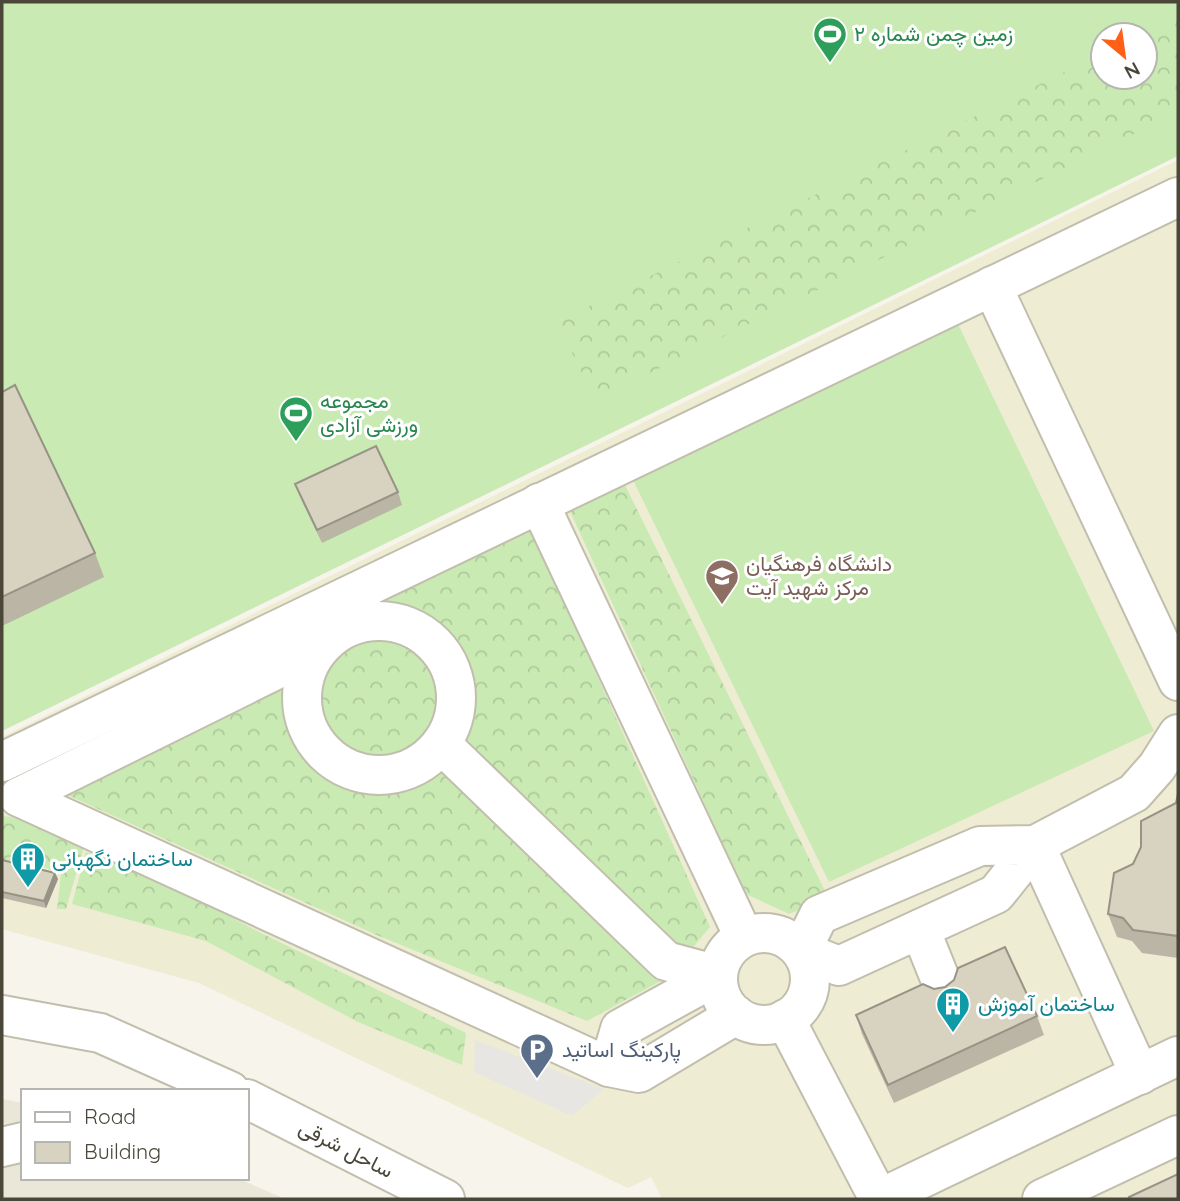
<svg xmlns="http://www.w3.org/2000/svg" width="1180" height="1201" font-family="Quicksand,Vazirmatn,sans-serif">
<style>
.residential{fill:#eae7d9}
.education{fill:#efecd4}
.grass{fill:#c9eab3;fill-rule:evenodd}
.forest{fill:url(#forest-crowns)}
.parking{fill:#e7e6e2}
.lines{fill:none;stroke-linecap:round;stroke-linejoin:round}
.minor-casing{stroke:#c2bead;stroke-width:42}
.minor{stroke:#fff;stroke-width:38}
.wall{fill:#bab5a5}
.shaded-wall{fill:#979386}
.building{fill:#d8d2c0;stroke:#979386;stroke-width:2}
.labels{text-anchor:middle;stroke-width:6;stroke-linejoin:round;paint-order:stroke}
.leisure-label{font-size:21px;fill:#27864d;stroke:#fff;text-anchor:start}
.education-label{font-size:21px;fill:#785e54;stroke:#fff;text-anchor:start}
.culture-label{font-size:21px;fill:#0d838f;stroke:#fff;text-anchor:start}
.service-label{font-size:21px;fill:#4e5e75;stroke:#fff;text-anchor:start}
.street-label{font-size:21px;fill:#4a4638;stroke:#fff}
</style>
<defs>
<pattern id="forest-crowns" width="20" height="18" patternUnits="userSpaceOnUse" patternTransform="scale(1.75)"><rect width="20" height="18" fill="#c9eab3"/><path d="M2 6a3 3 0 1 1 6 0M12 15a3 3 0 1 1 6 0" fill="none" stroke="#aeca9b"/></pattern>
</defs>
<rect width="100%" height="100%" fill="#f6f4eb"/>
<polygon class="residential" points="2,1099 23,1103 23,1178 237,1178 285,1199 2,1199"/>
<polygon class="education" points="1178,160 1178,1199 662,1199 651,1177 628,1188 199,983 2,929 2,737"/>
<g class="grass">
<path d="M 2,2 L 1178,2 L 1178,156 L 2,731 ZM 1103,35 L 1145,35 L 1145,77 L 1103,77 Z"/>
<polygon points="957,322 1154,731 829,882 632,478"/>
</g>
<g class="forest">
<polygon points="1178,16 1178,112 595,400 557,322 1103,53 1103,77 1145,77 1145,35 1140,35"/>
<polygon points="623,481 829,899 789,914 746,894 568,507"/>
<polygon points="528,522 710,927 668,977 587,1021 379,936 12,770"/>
<polygon points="2,816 28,819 84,846 66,909 57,909 61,874 44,867 2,860"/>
<polygon points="86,852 143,870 255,930 466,1033 462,1065 358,1022 206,941 72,904"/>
</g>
<polygon class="parking" points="475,1040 604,1089 572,1116 474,1072"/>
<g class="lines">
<g class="minor-casing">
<g id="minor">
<polyline points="992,286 1178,681"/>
<polyline points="539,503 744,937"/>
<circle cx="379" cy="698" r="77"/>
<polyline points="441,744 666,961 718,975"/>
<polyline points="2,762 1178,197"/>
<polyline points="19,797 609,1067 639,1073 736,1015"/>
<polyline points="19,797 320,648"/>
<polyline points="1035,845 980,846 819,915 801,951 839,966 996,894 1035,845 1134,793 1157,767 1178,734"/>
<polyline points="1035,845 1140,1075"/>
<polyline points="920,929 943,986"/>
<circle cx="764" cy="979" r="46"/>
<polyline points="2,1015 100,1033 230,1091"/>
<polyline points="785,1019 879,1199"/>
<polyline points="609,1067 620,1029 718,975"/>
<polyline points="247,1099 445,1199"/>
<polyline points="2,1147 23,1142"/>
<polyline points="879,1199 1178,1056"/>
<polyline points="1042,1199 1178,1135"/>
</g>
</g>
<use href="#minor" class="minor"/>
</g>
<g class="wall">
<polygon points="2,392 95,553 104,577 2,626"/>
<polygon points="295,484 398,492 402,505 322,543 300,497"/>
<polygon points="1178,794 1178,958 1142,953 1132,941 1117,937 1108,914 1133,864 1176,803"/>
<polygon points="2,860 55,873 58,879 46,908 2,898"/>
<polygon points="934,989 1037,1016 1044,1035 894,1103 862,1034 856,1015"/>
</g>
<polygon class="shaded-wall" points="55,873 58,879 46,908 44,901"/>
<g class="building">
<polygon points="15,385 95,553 2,597 2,392"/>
<polygon points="376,446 398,492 317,530 295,484"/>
<polygon points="1178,794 1178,936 1133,930 1123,918 1108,914 1114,873 1133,864 1141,847 1141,821 1176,803"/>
<polygon points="2,860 55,873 44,901 2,892"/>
<polygon points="1005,947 1037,1016 888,1085 856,1015 923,984 934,989 945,987 954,980 958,968"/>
<polygon points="1178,1174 1178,1199 1130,1199 1129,1197"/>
</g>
<defs>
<g id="stadium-pin" transform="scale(1.75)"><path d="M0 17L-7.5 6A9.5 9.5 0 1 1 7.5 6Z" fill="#2e9e5b" stroke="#fff"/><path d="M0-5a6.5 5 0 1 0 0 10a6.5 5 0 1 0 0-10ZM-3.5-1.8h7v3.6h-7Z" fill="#fff"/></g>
<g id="university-pin" transform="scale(1.75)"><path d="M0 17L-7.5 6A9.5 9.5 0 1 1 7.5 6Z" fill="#8d6e63" stroke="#fff"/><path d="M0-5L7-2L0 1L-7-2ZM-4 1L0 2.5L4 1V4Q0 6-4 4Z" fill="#fff"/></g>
<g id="building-pin" transform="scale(1.75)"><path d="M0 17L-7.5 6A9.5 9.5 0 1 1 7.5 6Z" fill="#0f9aa8" stroke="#fff"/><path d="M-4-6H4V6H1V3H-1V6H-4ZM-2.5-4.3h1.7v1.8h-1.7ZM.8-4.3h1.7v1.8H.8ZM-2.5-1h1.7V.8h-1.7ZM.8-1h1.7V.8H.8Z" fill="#fff"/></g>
<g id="parking-pin" transform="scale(1.75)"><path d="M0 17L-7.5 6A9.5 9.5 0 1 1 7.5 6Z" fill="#5c6f8a" stroke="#fff"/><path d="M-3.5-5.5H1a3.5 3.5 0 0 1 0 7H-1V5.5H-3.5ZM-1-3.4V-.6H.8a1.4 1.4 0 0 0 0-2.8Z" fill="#fff"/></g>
</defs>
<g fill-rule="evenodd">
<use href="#stadium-pin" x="830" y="34"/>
<use href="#stadium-pin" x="296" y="413"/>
<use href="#university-pin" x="722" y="576"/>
<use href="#building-pin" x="28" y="859"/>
<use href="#building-pin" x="953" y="1004"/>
<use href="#parking-pin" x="537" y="1050"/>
</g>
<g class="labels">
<g class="leisure-label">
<text x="854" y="41">زمین چمن شماره ۲</text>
<text x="320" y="408">مجموعه<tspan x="320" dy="24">ورزشی آزادی</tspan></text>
</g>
<g class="education-label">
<text x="746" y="571">دانشگاه فرهنگیان<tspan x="746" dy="24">مرکز شهید آیت</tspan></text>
</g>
<g class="culture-label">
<text x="52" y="866">ساختمان نگهبانی</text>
<text x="978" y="1011">ساختمان آموزش</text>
</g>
<g class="service-label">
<text x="562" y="1057">پارکینگ اساتید</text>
</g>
<g class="street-label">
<text transform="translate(346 1149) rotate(27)" y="7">ساحل شرقی</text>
</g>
</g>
<rect width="1180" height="1201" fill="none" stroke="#4a4638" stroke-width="7"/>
<rect x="21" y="1089" width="228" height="91" fill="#ffffff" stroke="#b7b5af" stroke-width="2"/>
<rect x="35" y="1112" width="35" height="10" fill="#ffffff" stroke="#b7b5af" stroke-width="2"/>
<text x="84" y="1124" font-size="21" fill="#4a4638">Road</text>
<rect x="35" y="1142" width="35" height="21" fill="#d8d2c0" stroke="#b7b5af" stroke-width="2"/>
<text x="84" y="1159" font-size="21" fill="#4a4638">Building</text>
<g transform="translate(1124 56) rotate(151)"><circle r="33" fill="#ffffff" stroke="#b7b5af" stroke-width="2"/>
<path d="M0-5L12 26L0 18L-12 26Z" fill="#ff6018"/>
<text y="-10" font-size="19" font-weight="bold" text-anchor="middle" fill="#4a4638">N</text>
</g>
</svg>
